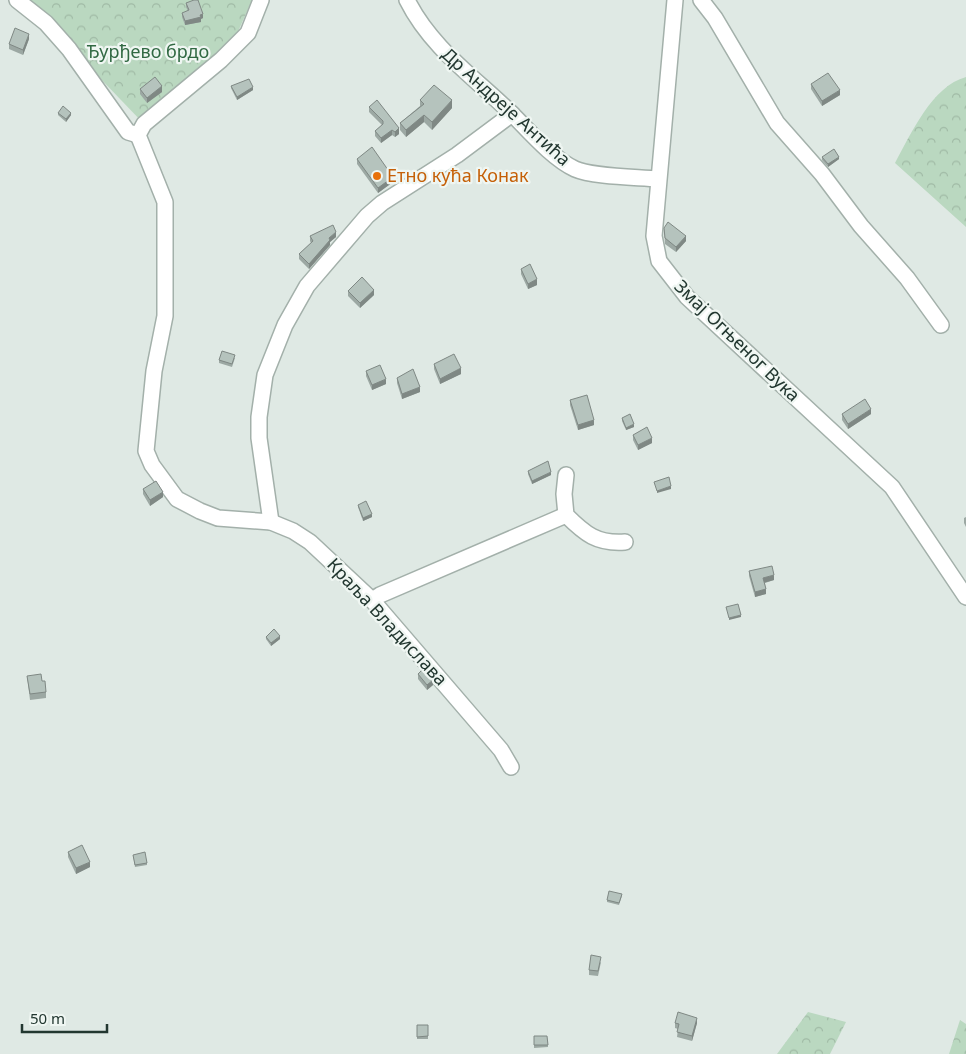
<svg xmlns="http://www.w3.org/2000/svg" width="966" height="1054" font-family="'Noto Sans',sans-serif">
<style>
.forest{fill:url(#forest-crowns)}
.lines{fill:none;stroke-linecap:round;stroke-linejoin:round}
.minor-casing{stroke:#a3b0aa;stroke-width:18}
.minor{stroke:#fff;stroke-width:15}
.wall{fill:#9ca8a3}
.shaded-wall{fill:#7f8884}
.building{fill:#b5c3bd;stroke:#7f8884}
.food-dot{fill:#e8710a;stroke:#eff6f2;stroke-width:2}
.labels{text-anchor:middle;stroke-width:4.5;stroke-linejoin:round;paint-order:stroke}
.park-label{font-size:18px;fill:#316943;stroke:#eff6f2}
.street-label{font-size:18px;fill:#223730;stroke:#eff6f2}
.food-label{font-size:18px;fill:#c56008;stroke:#eff6f2;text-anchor:start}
</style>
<defs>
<pattern id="forest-crowns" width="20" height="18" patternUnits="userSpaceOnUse" patternTransform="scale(1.25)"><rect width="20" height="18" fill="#bad8c0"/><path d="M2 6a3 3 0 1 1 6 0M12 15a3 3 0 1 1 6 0" fill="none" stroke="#a0baa5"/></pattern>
</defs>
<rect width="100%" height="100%" fill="#dfe9e4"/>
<g class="forest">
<polygon points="25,0 252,0 229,52 144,124"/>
<path d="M 966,77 L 966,227 L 895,163 C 911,134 932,86 966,77 Z"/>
<polygon points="808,1012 846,1022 830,1054 777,1054"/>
<polygon points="960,1020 966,1024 966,1054 949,1054"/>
</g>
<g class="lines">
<g class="minor-casing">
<g id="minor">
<polyline points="17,0 46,23 69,49 128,132 138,135"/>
<polyline points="261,0 248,33 221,60 144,124 138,135 165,202 165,316 154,371 146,451 152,465 177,499 200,511 218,518 271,522 293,531 310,542 372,600 501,750 511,767"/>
<path d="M 407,0 C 431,48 474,77 512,114 C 529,131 553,159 575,169 C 593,177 636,177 658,179"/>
<polyline points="675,0 654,236 659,261 687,297 892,487 966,597"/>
<polyline points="701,0 715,18 777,123 822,174 861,226 907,278 941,325"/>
<path d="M 566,475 L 564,494 L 566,515 C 585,534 597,544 625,542"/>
<polyline points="271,522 259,438 259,417 265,375 285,325 307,286 367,216 382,203 457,155 512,114"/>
<polyline points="372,600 380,595 566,515"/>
</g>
</g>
<use href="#minor" class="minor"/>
</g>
<g class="wall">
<polygon points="186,3 203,18 201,19 201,22 185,25 182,17 182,13 188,11 186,7"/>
<polygon points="29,39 23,55 9,49 9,44"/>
<polygon points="811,84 840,95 822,106 811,89"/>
<polygon points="231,86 253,90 237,100 231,88"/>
<polygon points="140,89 162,92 147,103 140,94"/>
<polygon points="420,100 452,108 432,130 424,122 406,137 400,130 400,123 420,106"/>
<polygon points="369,107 399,134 395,137 392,135 381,143 375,136 375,131 382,125 369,112"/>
<polygon points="58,113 71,115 66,122 58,115"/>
<polygon points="822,157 839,159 828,167 822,160"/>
<polygon points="357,159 393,182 378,193 357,164"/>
<polygon points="664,228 686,241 676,252 665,244"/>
<polygon points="310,236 336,237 330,242 330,245 309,269 299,259 299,254 311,243 310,241"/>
<polygon points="521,269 537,285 528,289 521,274"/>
<polygon points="348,291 374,295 360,308 348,296"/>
<polygon points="235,358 232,367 219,363 219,360"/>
<polygon points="434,364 461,374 440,384 434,369"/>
<polygon points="366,371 386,384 372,390 366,376"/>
<polygon points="397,378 420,392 402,399 397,383"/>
<polygon points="570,400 594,425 578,430 570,405"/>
<polygon points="842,414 871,414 848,429 842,420"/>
<polygon points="622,418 634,427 626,430 622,421"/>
<polygon points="633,435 652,443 638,450 633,440"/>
<polygon points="528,471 551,475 532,484 528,474"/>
<polygon points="143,489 163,497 150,506 143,494"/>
<polygon points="358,505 372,517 363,521 358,507"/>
<polygon points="966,517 966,527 964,523 964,518"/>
<polygon points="749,571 774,580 765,583 766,594 755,597 749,576"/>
<polygon points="266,637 280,639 271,646 266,639"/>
<polygon points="418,674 433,685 427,690 418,679"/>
<polygon points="27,676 42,681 46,692 46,698 30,700"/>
<polygon points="68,852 90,867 76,874 68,857"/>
<polygon points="133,855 147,863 147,865 135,867"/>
<polygon points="622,896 619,905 607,902 607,900"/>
<polygon points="601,962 598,976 589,975 589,970"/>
<polygon points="675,1023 697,1023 692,1041 677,1037 678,1029 675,1028"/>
<rect x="417" y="1025" width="11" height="14"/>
<polygon points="534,1036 547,1036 548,1047 534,1048"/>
</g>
<g class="shaded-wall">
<polygon points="203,14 203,18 201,19 201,22 185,25 185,21"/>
<polygon points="29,34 29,39 23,55 23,50"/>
<polygon points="162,86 162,92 147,103 147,98"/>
<polygon points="253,87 253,90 237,100 237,97"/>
<polygon points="840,90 840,95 822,106 822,101"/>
<polygon points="452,100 452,108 432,130 432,122"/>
<polygon points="71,113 71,115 66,122 66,119"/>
<polygon points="424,115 424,122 406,137 406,130"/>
<polygon points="399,128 399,134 395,137 395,132"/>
<polygon points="392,130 392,135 381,143 381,138"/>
<polygon points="839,157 839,159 828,167 828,164"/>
<polygon points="393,177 393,182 378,193 378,188"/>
<polygon points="336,232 336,237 330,242 330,245 309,269 309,264 329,238"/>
<polygon points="686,236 686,241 676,252 676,247"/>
<polygon points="537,279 537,285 528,289 528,284"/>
<polygon points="374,290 374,295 360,308 360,303"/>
<polygon points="461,368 461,374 440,384 440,379"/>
<polygon points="386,379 386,384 372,390 372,385"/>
<polygon points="420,387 420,392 402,399 402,394"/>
<polygon points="871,409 871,414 848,429 848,424"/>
<polygon points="594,420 594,425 578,430 578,425"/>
<polygon points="634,424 634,427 626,430 626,428"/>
<polygon points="652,438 652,443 638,450 638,445"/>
<polygon points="551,472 551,475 532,484 532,481"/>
<polygon points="671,486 671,489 657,493 657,491"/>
<polygon points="163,492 163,497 150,506 150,500"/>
<polygon points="372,514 372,517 363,521 363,518"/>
<polygon points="774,575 774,580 763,583 763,578"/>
<polygon points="766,589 766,594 755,597 755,592"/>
<polygon points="741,615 741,617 729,620 729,618"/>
<polygon points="280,636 280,639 271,646 271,643"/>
<polygon points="433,680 433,685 427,690 427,685"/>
<polygon points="90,862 90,867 76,874 76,868"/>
<polygon points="697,1018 697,1023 692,1041 692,1036"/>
</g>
<g class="building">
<polygon points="194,0 198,0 203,14 200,15 201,17 185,21 182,13 189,10 186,3"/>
<polygon points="15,28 29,34 23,50 9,44"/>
<polygon points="828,73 840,90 822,101 811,84"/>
<polygon points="155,77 162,86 147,98 140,89"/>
<polygon points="249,79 253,87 237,97 231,86"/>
<polygon points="434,85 452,100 432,122 424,115 406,130 400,123 424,104 420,100"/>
<polygon points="377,100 399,128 395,132 392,130 381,138 375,131 383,124 383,121 369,107"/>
<polygon points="63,106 71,113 66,119 58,113"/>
<polygon points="372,147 393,177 378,188 357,159"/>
<polygon points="834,149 839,157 828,164 822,157"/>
<polygon points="668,222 686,236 676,247 665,238 664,228"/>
<polygon points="333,225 336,232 329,238 330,240 309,264 299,254 313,241 310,236"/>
<polygon points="530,264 537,279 528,284 521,269"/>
<polygon points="362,277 374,290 360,303 348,291"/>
<polygon points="222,351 235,355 232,364 219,360"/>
<polygon points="454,354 461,368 440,379 434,364"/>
<polygon points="380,365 386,379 372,385 366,371"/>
<polygon points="413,369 420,387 402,394 397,378"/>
<polygon points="587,395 594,420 578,425 570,400"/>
<polygon points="865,399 871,409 848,424 842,414"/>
<polygon points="630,414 634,424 626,428 622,418"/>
<polygon points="647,427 652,438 638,445 633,435"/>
<polygon points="548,461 551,472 532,481 528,471"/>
<polygon points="669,477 671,486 657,491 654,482"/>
<polygon points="156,481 163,492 150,500 143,489"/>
<polygon points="366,501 372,514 363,518 358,505"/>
<polygon points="772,566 774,575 763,578 766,589 755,592 749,571"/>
<polygon points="738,604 741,615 729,618 726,607"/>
<polygon points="274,629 280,636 271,643 266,637"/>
<polygon points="423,669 433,680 427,685 418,674"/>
<polygon points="41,674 42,681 45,681 46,692 30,694 27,676"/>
<polygon points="82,845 90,862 76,868 68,852"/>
<polygon points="145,852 147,863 135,865 133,855"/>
<polygon points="609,891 622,894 619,903 607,900"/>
<polygon points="591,955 601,957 598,971 589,970"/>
<polygon points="678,1012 697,1018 692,1036 677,1032 679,1024 675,1023"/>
<polygon points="417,1025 428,1025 428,1036 417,1037"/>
<polygon points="534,1036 547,1036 548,1045 534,1045"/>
</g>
<circle class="food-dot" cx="377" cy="176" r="5"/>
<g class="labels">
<g class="park-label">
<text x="148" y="58">Ђурђево брдо</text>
</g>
<g class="street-label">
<text transform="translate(506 107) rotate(42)" y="6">Др Андреје Антића</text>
<text transform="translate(737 341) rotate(44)" y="6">Змај Огњеног Вука</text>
<text transform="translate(387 622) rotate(47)" y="6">Краља Владислава</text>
</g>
<g class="food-label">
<text x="387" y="182">Етно кућа Конак</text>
</g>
</g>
<path d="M22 1024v8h85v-8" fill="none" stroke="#223730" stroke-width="2.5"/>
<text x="30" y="1024" font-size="15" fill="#223730" stroke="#eff6f2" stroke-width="4" paint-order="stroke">50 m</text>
</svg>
